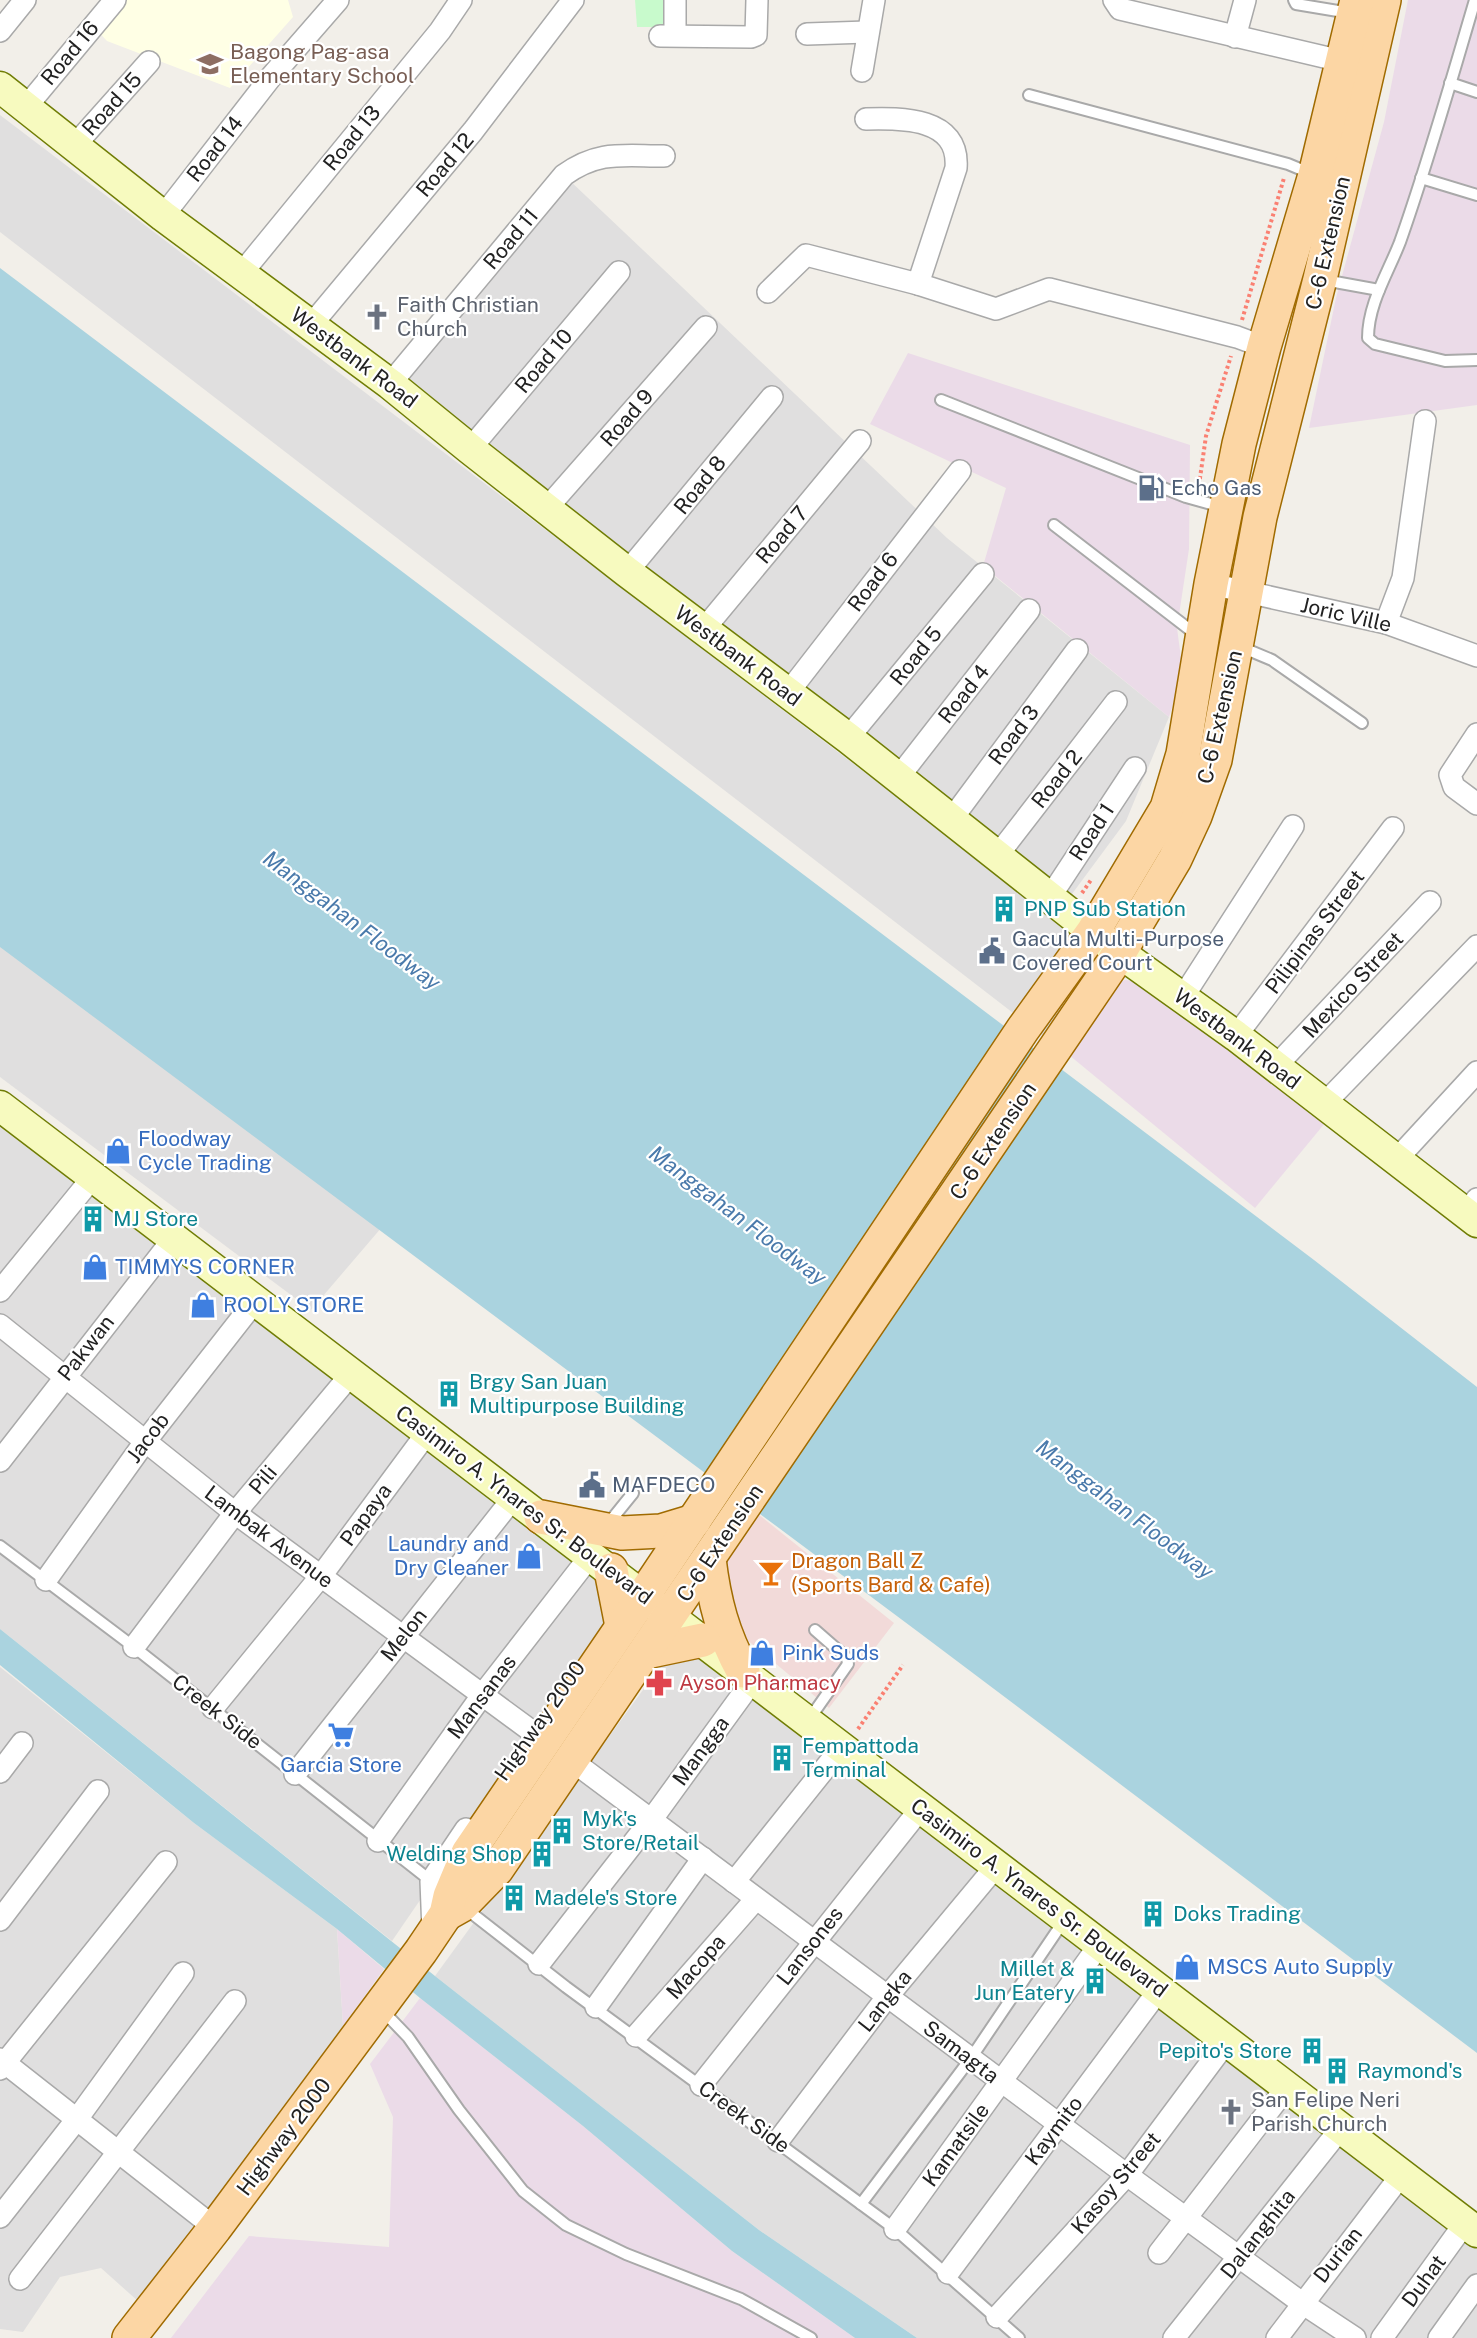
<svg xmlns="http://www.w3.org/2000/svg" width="1477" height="2338" font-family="'Public Sans',sans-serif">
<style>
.residential{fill:#e0dfdf}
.commercial{fill:#f2dad9}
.industrial{fill:#ebdbe8}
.education{fill:#ffffe5}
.park{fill:#c8facc}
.water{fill:#aad3df}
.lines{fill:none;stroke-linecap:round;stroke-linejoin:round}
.lane-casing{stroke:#a9a9a9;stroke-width:14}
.street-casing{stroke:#a9a9a9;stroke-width:24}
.secondary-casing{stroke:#707d05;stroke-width:33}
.primary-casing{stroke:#a06b00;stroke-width:36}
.path{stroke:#fa8072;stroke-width:4;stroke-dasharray:3 3;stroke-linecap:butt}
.lane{stroke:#fff;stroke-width:10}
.street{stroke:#fff;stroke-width:21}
.secondary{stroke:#f7fabf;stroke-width:30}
.primary{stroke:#fcd6a4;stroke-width:33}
.labels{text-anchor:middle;stroke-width:4.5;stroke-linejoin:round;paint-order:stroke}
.education-label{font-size:21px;fill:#785e54;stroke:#fff;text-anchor:start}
.street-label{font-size:21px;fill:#222;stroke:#fff}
.worship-label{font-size:21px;fill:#5b616d;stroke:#fff;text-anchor:start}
.service-label{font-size:21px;fill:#4e5e75;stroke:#fff;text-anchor:start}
.culture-label{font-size:21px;fill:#0d838f;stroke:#fff;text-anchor:start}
.shop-label{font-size:21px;fill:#366cbe;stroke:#fff;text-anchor:start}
.food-label{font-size:21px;fill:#c56008;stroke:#fff;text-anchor:start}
.health-label{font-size:21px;fill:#be3a42;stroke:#fff;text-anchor:start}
.water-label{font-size:22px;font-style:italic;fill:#4a7aab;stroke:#fff}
</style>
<rect width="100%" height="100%" fill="#f2efe9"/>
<g class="residential">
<polygon points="0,115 1105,955 1047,1039 0,232"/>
<polygon points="567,178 947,538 1169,717 1126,821 1069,898 399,386"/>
<polygon points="0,938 382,1227 311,1310 0,1077"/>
<polygon points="0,1127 625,1601 392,1941 0,1629"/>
<polygon points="693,1655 1477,2249 1477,2338 917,2338 759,2230 435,1976 664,1661"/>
<polygon points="0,1667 194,1823 337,1929 343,2026 139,2302 101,2268 60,2277 23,2332 0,2329"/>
</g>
<polygon class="commercial" points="758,1514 894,1623 829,1708 716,1614 707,1584"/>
<g class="industrial">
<polygon points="1408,0 1477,0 1477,405 1309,428 1336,298 1384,122"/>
<polygon points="908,353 1190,445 1189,549 1177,628 1183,673 1169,717 983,566 1006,488 870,424"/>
<polygon points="1125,980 1142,982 1325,1123 1255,1208 1069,1055 1117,983"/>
<polygon points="337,1929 384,1969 343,2026"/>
<polygon points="420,1998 583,2126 732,2251 855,2338 171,2338 249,2236 389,2247 393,2117 370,2064"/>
</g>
<polygon class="education" points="118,0 288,0 293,17 230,88 107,41 94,27"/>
<polygon class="park" points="635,0 670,0 670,27 637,27"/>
<g class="water">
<polygon points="0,268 1314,1260 1477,1387 1477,2053 917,1631 0,947"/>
<polygon points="0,1629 435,1976 759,2230 917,2338 855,2338 732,2251 583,2126 420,1998 337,1929 194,1823 0,1665"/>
</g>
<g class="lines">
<g class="lane-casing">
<g id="lane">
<polyline points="1294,0 1296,4 1350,13"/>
<path d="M 1475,0 C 1451,81 1428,163 1400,242 C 1388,273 1368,304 1368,338 L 1375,344 L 1445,361 L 1477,360"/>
<polyline points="1450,83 1477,92"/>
<polyline points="1029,95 1288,164 1312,174"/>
<polyline points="1421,178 1477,195"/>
<polyline points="1324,280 1379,290"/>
<polyline points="941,400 1186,497 1222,507"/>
<polyline points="1054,525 1198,636"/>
<polyline points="1241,647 1272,660 1362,723"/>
<polyline points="608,1524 633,1493"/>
<polyline points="0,1546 134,1647 431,1881"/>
<polyline points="808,1721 848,1664 847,1658 815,1630"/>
<polyline points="465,1908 566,1987 895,2229 1019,2338"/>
<polyline points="382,2010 408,2037 459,2110 523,2191 566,2225 626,2254 741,2299 811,2338"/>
<polyline points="861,2204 971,2058 1065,1919"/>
</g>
</g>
<g class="street-casing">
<g id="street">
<polyline points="675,0 675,35"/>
<polyline points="1114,0 1120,9 1354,64"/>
<polyline points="0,31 25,0"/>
<polyline points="807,34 867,32"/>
<polyline points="660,36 751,37 756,35 757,0"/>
<polyline points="1235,37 1245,0"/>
<polyline points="862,71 874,0"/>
<polyline points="26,107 115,0"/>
<path d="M 866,119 C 901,118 960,117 956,168 L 918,284"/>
<polyline points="75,145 149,62"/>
<polyline points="163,216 271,77 338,0"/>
<polyline points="241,274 440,31 461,0"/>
<polyline points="768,292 806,255 918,284 996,309 1049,289 1237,337 1264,347"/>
<polyline points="312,324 473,131 573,0"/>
<path d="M 390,384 L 564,175 C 599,150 623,156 664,156"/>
<polyline points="470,449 619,272"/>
<polyline points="547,508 706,327"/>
<polyline points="627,572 772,397"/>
<polyline points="1211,584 1386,623 1477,656"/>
<polyline points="1386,623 1403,578 1425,421"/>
<polyline points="704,629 860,441"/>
<polyline points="787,694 960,471"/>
<polyline points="1477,734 1450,775 1454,787 1477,804"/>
<polyline points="848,738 983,574"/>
<polyline points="898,778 1029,610"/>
<polyline points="951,820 1077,650"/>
<polyline points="997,856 1116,702"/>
<polyline points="1050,897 1135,768"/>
<polyline points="1183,997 1293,826"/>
<polyline points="1236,1036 1393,828"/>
<polyline points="1275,1067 1430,902"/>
<polyline points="1323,1105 1477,946"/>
<polyline points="1396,1160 1477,1072"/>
<polyline points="1466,1213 1477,1199"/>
<polyline points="0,1291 93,1177"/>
<polyline points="0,1325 235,1513 545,1741"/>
<polyline points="0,1461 174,1238"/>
<polyline points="46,1580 144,1443 256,1300"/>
<polyline points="134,1647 235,1513 352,1373"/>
<polyline points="213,1708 321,1576 427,1433"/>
<polyline points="571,1760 1127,2175 1302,2303 1355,2338"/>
<polyline points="0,1772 22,1743"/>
<polyline points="295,1774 514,1497"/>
<polyline points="378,1841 483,1694 591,1555"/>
<polyline points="734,1882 842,1747"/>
<polyline points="0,1920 98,1791"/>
<polyline points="433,1931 431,1881 466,1829"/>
<polyline points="539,1964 652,1819 753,1680"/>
<polyline points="596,2007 703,1858"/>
<polyline points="636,2036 756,1899"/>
<polyline points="0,2059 215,2228"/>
<polyline points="0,2069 166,1862"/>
<polyline points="701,2085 921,1808"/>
<polyline points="778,2141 887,1997 997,1865"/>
<polyline points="0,2217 77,2119 183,1973"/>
<polyline points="895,2229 1100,1944"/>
<polyline points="1159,2253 1287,2087"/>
<polyline points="948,2273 1159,1990"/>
<polyline points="20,2279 235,2001"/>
<polyline points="997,2317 1127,2175 1227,2041"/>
<polyline points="1174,2338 1341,2128"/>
<polyline points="1277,2338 1402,2174"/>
<polyline points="1382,2338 1465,2223"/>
<polyline points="1439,2338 1477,2285"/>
</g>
</g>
<g class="secondary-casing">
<g id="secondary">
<polyline points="0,87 163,216 390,384 470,449 627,572 848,738 1120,953 1236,1036 1477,1222"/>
<polyline points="0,1106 1477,2232"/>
</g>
</g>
<g class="primary-casing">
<g id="primary">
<polyline points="541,1517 622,1533 661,1531 694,1521"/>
<path d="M 709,1559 C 714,1601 723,1635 743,1671"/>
<polyline points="611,1570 622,1626"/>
<polyline points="646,1652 703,1640"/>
<polyline points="446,1914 462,1905 497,1869 1113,963 1175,859 1195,816 1215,760 1260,517 1320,279 1384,0"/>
<polyline points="129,2338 215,2228 421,1951 446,1914 450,1896 468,1853 644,1595 1023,1029 1093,932 1167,808 1183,754 1211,584 1239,444 1264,347 1315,175 1357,0"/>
</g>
</g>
<g class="path">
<polyline points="1242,320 1284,178"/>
<polyline points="1199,485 1206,436 1231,356"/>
<polyline points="1082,893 1091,880"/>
<polyline points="858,1729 903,1665"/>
</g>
<use href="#lane" class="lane"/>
<use href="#street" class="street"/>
<use href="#secondary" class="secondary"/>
<use href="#primary" class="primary"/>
</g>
<defs>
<g id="school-bare" transform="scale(2.07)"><path d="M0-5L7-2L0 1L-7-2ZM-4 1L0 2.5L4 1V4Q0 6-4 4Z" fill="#8d6e63" stroke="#fff" stroke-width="2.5" paint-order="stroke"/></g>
<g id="church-bare" transform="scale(2.07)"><path d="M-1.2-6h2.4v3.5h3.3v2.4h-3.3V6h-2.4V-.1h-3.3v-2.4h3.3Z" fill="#6b7280" stroke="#fff" stroke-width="2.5" paint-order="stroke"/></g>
<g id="fuel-bare" transform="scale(2.07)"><path d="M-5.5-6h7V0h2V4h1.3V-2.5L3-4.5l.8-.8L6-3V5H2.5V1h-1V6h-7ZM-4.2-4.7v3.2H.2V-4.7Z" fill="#5c6f8a" stroke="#fff" stroke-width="2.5" paint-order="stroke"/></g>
<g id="building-bare" transform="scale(2.07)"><path d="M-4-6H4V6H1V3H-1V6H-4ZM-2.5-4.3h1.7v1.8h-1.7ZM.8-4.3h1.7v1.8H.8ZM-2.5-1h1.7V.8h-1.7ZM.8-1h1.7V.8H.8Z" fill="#0f9aa8" stroke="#fff" stroke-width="2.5" paint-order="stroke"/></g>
<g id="civic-bare" transform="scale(2.07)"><path d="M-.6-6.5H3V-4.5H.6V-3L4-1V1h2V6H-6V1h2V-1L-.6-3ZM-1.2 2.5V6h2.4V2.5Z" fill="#5c6f8a" stroke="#fff" stroke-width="2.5" paint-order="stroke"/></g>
<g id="shop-bare" transform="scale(2.07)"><path d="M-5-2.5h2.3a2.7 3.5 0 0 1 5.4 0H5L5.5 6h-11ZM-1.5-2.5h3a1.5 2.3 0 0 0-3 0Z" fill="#3f7fe0" stroke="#fff" stroke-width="2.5" paint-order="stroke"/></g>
<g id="bar-bare" transform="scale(2.07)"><path d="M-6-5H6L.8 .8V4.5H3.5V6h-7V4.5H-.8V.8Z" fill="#e8710a" stroke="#fff" stroke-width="2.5" paint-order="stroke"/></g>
<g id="pharmacy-bare" transform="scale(2.07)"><path d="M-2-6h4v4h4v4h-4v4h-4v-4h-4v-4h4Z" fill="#e0444e" stroke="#fff" stroke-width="2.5" paint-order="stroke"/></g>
<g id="supermarket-bare" transform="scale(2.07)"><path d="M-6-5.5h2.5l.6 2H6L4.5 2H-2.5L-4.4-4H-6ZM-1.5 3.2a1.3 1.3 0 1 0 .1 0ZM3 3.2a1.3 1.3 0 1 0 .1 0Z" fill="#3f7fe0" stroke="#fff" stroke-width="2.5" paint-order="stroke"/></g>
</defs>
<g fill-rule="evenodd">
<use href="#school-bare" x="210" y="64"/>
<use href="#church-bare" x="377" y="317"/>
<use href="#fuel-bare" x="1151" y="488"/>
<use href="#building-bare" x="1004" y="909"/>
<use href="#civic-bare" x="992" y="951"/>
<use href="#shop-bare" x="118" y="1151"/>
<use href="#building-bare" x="93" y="1219"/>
<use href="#shop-bare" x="95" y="1267"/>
<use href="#shop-bare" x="203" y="1305"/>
<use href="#building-bare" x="449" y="1394"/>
<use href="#civic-bare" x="592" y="1485"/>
<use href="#shop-bare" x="529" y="1556"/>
<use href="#bar-bare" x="771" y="1573"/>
<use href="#shop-bare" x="762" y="1653"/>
<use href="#pharmacy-bare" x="659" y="1683"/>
<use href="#supermarket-bare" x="341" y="1735"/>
<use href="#building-bare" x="782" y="1758"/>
<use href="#building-bare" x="562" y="1831"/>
<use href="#building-bare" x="542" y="1854"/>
<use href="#building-bare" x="514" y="1898"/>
<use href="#building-bare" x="1153" y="1914"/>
<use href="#shop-bare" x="1187" y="1967"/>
<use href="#building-bare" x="1095" y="1981"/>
<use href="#building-bare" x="1312" y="2051"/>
<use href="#building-bare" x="1337" y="2071"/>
<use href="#church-bare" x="1231" y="2112"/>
</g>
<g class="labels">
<g class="education-label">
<text x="230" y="59">Bagong Pag-asa<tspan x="230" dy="24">Elementary School</tspan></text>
</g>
<g class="street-label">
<text transform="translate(70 53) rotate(-50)" y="7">Road 16</text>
<text transform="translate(112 104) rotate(-48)" y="7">Road 15</text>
<text transform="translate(352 138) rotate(-51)" y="7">Road 13</text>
<text transform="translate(215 149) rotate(-52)" y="7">Road 14</text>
<text transform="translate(445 165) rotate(-50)" y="7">Road 12</text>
<text transform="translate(511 239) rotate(-50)" y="7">Road 11</text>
<text transform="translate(1328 243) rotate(-77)" y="7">C-6 Extension</text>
<text transform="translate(354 358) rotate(37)" y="7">Westbank Road</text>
<text transform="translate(544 361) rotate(-50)" y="7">Road 10</text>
<text transform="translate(627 418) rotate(-49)" y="7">Road 9</text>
<text transform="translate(700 485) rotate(-51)" y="7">Road 8</text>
<text transform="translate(782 535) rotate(-50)" y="7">Road 7</text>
<text transform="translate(873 582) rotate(-53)" y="7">Road 6</text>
<text transform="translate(1346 615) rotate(13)" y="7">Joric Ville</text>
<text transform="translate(738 656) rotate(37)" y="7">Westbank Road</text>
<text transform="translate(916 656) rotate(-51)" y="7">Road 5</text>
<text transform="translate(964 694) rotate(-52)" y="7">Road 4</text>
<text transform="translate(1220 717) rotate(-77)" y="7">C-6 Extension</text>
<text transform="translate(1014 735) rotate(-53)" y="7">Road 3</text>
<text transform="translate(1057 779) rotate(-52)" y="7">Road 2</text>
<text transform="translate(1092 832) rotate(-57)" y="7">Road 1</text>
<text transform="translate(1315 932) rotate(-53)" y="7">Pilipinas Street</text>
<text transform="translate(1353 985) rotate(-47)" y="7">Mexico Street</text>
<text transform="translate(1237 1039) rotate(37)" y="7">Westbank Road</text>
<text transform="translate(993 1141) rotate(-56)" y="7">C-6 Extension</text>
<text transform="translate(86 1348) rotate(-52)" y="7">Pakwan</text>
<text transform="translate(148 1438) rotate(-53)" y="7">Jacob</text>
<text transform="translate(263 1480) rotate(-50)" y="7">Pili</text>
<text transform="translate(524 1505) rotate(37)" y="7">Casimiro A. Ynares Sr. Boulevard</text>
<text transform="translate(366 1515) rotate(-54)" y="7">Papaya</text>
<text transform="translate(269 1537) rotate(37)" y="7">Lambak Avenue</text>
<text transform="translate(720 1543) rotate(-56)" y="7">C-6 Extension</text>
<text transform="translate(404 1635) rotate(-52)" y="7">Melon</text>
<text transform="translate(482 1697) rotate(-53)" y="7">Mansanas</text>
<text transform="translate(217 1712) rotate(38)" y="7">Creek Side</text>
<text transform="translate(540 1721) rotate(-55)" y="7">Highway 2000</text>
<text transform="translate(701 1751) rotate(-54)" y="7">Mangga</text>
<text transform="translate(1039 1898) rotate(37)" y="7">Casimiro A. Ynares Sr. Boulevard</text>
<text transform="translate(810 1946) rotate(-52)" y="7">Lansones</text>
<text transform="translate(696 1967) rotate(-49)" y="7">Macopa</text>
<text transform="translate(885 2001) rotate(-52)" y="7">Langka</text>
<text transform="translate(961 2052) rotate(37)" y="7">Samagta</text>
<text transform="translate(744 2117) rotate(36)" y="7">Creek Side</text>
<text transform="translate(1054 2131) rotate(-53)" y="7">Kaymito</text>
<text transform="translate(284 2137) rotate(-53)" y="7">Highway 2000</text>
<text transform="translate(956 2145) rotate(-54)" y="7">Kamatsile</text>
<text transform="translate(1116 2183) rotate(-50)" y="7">Kasoy Street</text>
<text transform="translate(1258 2234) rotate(-52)" y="7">Dalanghita</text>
<text transform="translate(1338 2255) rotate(-52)" y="7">Durian</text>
<text transform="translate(1424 2281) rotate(-54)" y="7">Duhat</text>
</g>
<g class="worship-label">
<text x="397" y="312">Faith Christian<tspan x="397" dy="24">Church</tspan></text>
<text x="1251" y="2107">San Felipe Neri<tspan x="1251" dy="24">Parish Church</tspan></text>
</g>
<g class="service-label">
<text x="1171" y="495">Echo Gas</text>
<text x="1012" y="946">Gacula Multi-Purpose<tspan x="1012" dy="24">Covered Court</tspan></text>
<text x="612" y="1492">MAFDECO</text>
</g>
<g class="culture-label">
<text x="1024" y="916">PNP Sub Station</text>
<text x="113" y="1226">MJ Store</text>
<text x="469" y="1389">Brgy San Juan<tspan x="469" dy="24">Multipurpose Building</tspan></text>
<text x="802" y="1753">Fempattoda<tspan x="802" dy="24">Terminal</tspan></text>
<text x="582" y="1826">Myk's<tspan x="582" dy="24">Store/Retail</tspan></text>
<text x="522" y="1861" text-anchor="end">Welding Shop</text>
<text x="534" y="1905">Madele's Store</text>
<text x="1173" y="1921">Doks Trading</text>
<text x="1075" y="1976" text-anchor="end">Millet &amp;<tspan x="1075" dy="24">Jun Eatery</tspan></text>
<text x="1292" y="2058" text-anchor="end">Pepito's Store</text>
<text x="1357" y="2078">Raymond's</text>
</g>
<g class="shop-label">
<text x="138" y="1146">Floodway<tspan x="138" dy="24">Cycle Trading</tspan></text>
<text x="115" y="1274">TIMMY'S CORNER</text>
<text x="223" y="1312">ROOLY STORE</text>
<text x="509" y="1551" text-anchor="end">Laundry and<tspan x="509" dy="24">Dry Cleaner</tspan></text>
<text x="782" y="1660">Pink Suds</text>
<text x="341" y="1772" text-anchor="middle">Garcia Store</text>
<text x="1207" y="1974">MSCS Auto Supply</text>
</g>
<g class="food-label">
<text x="791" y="1568">Dragon Ball Z<tspan x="791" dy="24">(Sports Bard &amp; Cafe)</tspan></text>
</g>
<g class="health-label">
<text x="679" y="1690">Ayson Pharmacy</text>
</g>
<g class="water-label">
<text transform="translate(352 920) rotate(37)" y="8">Manggahan Floodway</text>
<text transform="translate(738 1215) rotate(37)" y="8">Manggahan Floodway</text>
<text transform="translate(1125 1509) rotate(37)" y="8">Manggahan Floodway</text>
</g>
</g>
</svg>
